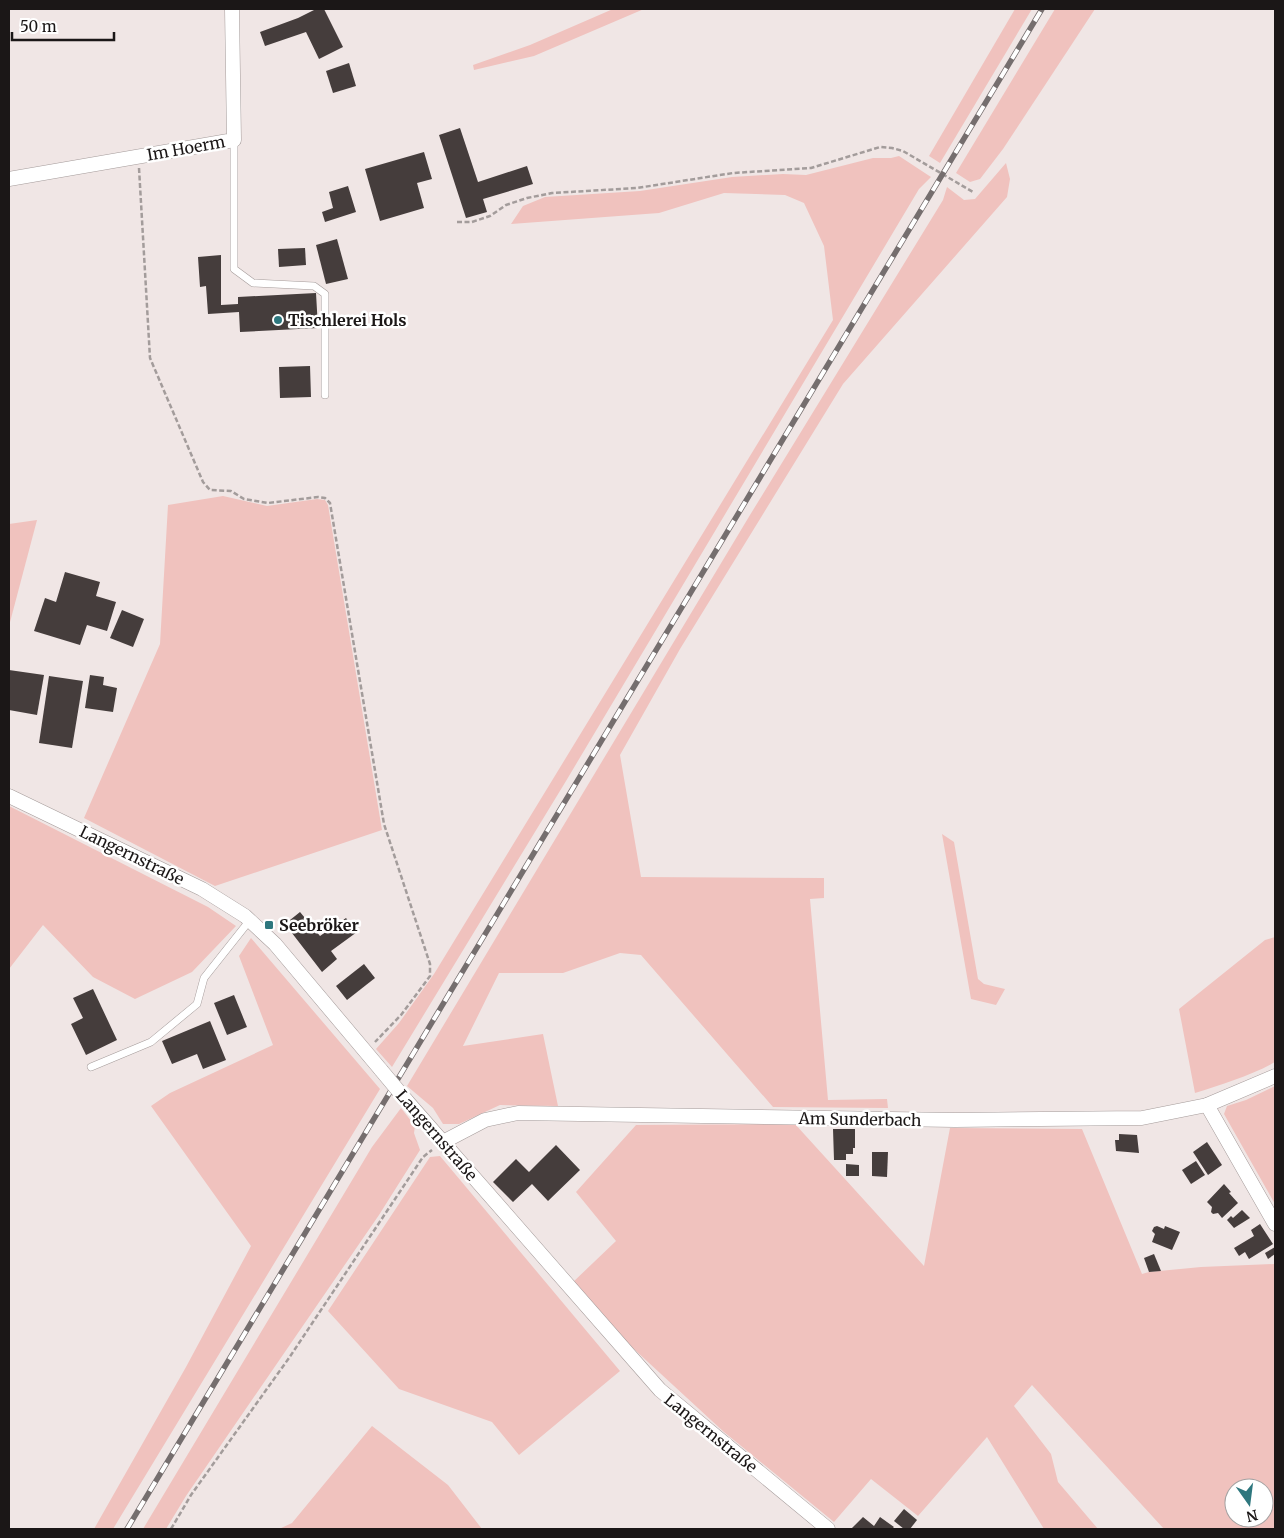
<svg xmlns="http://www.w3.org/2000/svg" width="1284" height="1538" font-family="Merriweather,serif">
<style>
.green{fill:#f0c2be;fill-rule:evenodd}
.building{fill:#453d3c}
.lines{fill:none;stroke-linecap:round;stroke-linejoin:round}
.lane-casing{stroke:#a49b9a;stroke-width:8}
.street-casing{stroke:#a49b9a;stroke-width:15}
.path{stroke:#a39c9b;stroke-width:2.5;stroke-dasharray:5 2.5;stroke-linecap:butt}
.lane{stroke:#fff;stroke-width:7}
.street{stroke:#fff;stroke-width:14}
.rail-casing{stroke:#756e6e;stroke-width:5.5}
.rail{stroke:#fff;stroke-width:4;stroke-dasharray:11;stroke-linecap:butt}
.street-bridge-casing{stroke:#a49b9a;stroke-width:15;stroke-linecap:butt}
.street-bridge{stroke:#fff;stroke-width:14}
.poi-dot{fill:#2e777e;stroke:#fff;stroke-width:2}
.labels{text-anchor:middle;stroke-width:5;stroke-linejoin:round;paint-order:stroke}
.street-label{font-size:16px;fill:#1b1717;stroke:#fff}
.poi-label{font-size:16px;font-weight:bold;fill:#1b1717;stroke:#fff;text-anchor:start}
</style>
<rect width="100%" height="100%" fill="#f0e6e5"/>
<g class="green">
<polygon points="613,9 644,9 534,56 474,70 473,65 530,45"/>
<polygon points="1015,9 1032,9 940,163 929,156"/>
<polygon points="1055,9 1095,9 1003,149 980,179 970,182 956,173"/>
<polygon points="899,156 931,177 919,189 566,781 392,1067 376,1049 399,1023 434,974 833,320 824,246 804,203 785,195 724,193 659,213 511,224 523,206 545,197 640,191 732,177 783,174 806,175 873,158 891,158"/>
<polygon points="1006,163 1010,179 1007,197 843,384 680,649 620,755 641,877 824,878 824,898 810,899 828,1100 887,1099 888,1108 773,1107 641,955 620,953 563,973 499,973 463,1046 543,1034 558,1106 500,1105 459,1124 443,1124 433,1108 407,1086 750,515 943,200 947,187 964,200 975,199"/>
<polygon points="223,496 267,506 317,499 325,500 328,505 382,830 215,886 84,818 160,644 168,505"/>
<polygon points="37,520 9,626 9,524"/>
<polygon points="9,806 208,907 236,926 192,972 135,999 93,977 43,925 9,969"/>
<polygon points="942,834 954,842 978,979 984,984 1005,989 996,1005 971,999"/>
<path d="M 1275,937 L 1275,1062 C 1250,1076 1222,1084 1195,1093 L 1179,1009 L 1265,940 Z"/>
<polygon points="251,938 380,1089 113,1529 94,1529 186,1367 251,1246 151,1106 170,1093 273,1045 239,956"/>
<polygon points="1275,1086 1275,1204 1224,1114 1227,1106 1246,1100"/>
<polygon points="401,1108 415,1126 414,1133 420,1150 379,1215 186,1496 166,1529 143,1529 372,1147"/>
<path d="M 795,1124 L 924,1266 L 950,1128 L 1082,1129 L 1142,1274 L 1149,1272 L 1201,1267 L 1275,1264 L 1275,1529 L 1164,1529 L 1032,1385 L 1014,1406 L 1051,1454 L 1058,1482 L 1098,1529 L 1044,1529 L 987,1437 L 918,1516 L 871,1479 L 834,1522 L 724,1432 L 623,1339 L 571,1284 L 616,1241 L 576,1192 L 636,1125 ZM 1234,1488 L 1264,1488 L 1264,1518 L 1234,1518 Z"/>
<polygon points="440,1156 620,1371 519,1455 492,1422 399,1389 328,1311 430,1157"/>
<polygon points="372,1426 448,1485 482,1529 279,1529 292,1523"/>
</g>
<g class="building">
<polygon points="316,9 324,9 343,47 319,59 306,32 265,46 260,32 298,18"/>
<polygon points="349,63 356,86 333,93 326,71"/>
<polygon points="460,128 478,182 527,166 533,184 483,199 487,212 466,218 439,135"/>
<polygon points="424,152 432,179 417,183 424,208 380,221 365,169"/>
<polygon points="348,186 356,212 325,222 322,212 333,208 329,192"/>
<polygon points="337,239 348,279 326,284 316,245"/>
<polygon points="305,248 306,265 279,267 278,249"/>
<polygon points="221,255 221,305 238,304 238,297 316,293 318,328 240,332 239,312 208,314 206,286 200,287 198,257"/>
<polygon points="310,366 311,397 280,398 279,367"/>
<polygon points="65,572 100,582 96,596 116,602 107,631 87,625 80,645 34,631 45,598 56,602"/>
<polygon points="122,610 144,619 133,647 110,638"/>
<polygon points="9,670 44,675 37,715 9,710"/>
<polygon points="90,675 104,677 103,685 117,688 113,712 85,708"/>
<polygon points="49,676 83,681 72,748 39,743"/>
<polygon points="300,912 320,936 346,918 357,932 331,951 337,959 322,972 285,924"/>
<polygon points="364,964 375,978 347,1000 336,986"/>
<polygon points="93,989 117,1040 86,1055 71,1024 83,1018 73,998"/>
<polygon points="234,995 247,1027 227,1035 214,1003"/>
<polygon points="210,1021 226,1060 203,1069 197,1054 172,1064 162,1041"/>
<polygon points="833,1129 855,1129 855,1148 853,1148 853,1154 846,1154 846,1160 834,1160"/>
<polygon points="1119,1134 1137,1135 1139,1153 1116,1151 1115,1140 1119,1140"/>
<polygon points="1207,1142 1222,1165 1208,1175 1193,1152"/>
<polygon points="556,1145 580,1170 548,1201 532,1184 513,1202 493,1182 516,1159 529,1172"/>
<polygon points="872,1152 888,1152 887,1177 872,1176"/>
<polygon points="1196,1161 1205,1175 1191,1184 1182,1170"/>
<polygon points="846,1164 859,1165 859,1176 846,1176"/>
<polygon points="1224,1184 1231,1192 1229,1193 1238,1203 1222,1218 1218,1213 1213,1214 1211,1212 1212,1207 1207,1202"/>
<polygon points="1242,1210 1250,1218 1234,1228 1227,1220 1231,1216 1233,1218"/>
<polygon points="1260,1224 1273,1244 1249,1259 1245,1252 1239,1256 1234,1248 1254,1236 1251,1230"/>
<polygon points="1157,1226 1164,1229 1165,1226 1180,1232 1172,1250 1152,1242 1155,1234 1152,1231 1154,1227"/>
<polygon points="1275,1247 1275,1254 1268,1259 1265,1253"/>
<polygon points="1154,1254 1161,1271 1149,1272 1144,1258"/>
<polygon points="904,1509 917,1520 910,1529 904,1529 894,1521"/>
<polygon points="863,1517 874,1526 880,1517 894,1527 892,1529 852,1528"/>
</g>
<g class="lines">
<g class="lane-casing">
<g id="lane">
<polyline points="234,140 234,269 253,283 314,286 325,294 325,395"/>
<polyline points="91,1067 151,1042 197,1004 204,978 250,920"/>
</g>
</g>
<g class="street-casing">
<g id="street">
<polyline points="9,179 234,140 232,9"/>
<polyline points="9,796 202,889 245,916 275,944 381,1070"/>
<polyline points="406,1100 660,1390 828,1529"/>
<polyline points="1207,1105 1275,1224"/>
<polyline points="443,1142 485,1120 518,1113 955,1120 1142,1118 1207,1105 1275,1076"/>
</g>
</g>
<g class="path">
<polyline points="139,168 150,358 203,482 210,490 231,491 244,499 268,503 318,497 325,498 330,503 384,824 430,964 430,976 401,1015 375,1042"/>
<polyline points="457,222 472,222 490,216 506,205 527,198 552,193 637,188 733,173 811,168 880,147 892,148 903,151 973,192"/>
<polyline points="171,1529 191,1495 289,1358 423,1157 432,1150"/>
</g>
<use href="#lane" class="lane"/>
<use href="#street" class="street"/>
<g class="rail-casing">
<polyline id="rail" points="127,1529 1042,9"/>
</g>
<use href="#rail" class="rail"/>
<g class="street-bridge-casing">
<polyline id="street-bridge" points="381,1070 406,1100"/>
</g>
<use href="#street-bridge" class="street-bridge"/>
</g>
<g class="poi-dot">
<circle cx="278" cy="320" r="5"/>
<rect x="264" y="920" width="10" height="10" rx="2.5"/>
</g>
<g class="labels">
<g class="street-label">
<text transform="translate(186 148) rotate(-10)" y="6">Im Hoerm</text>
<text transform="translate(132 855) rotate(26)" y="6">Langernstraße</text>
<text transform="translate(860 1119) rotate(1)" y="6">Am Sunderbach</text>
<text transform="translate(437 1135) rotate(49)" y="6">Langernstraße</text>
<text transform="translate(711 1433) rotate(39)" y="6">Langernstraße</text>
</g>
<g class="poi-label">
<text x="288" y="326">Tischlerei Hols</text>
<text x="279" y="931">Seebröker</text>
</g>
</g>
<rect width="1284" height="1538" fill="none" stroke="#1b1717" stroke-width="20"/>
<g transform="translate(1249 1503) rotate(166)"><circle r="24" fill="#ffffff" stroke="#a4a2a2"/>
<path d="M0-4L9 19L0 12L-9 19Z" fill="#2e777e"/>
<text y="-8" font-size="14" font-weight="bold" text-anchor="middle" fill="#1b1717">N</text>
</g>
<path d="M12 32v8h102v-8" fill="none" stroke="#1b1717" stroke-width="2.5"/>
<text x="20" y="32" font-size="15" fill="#1b1717" stroke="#ffffff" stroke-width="4" paint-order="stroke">50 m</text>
</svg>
